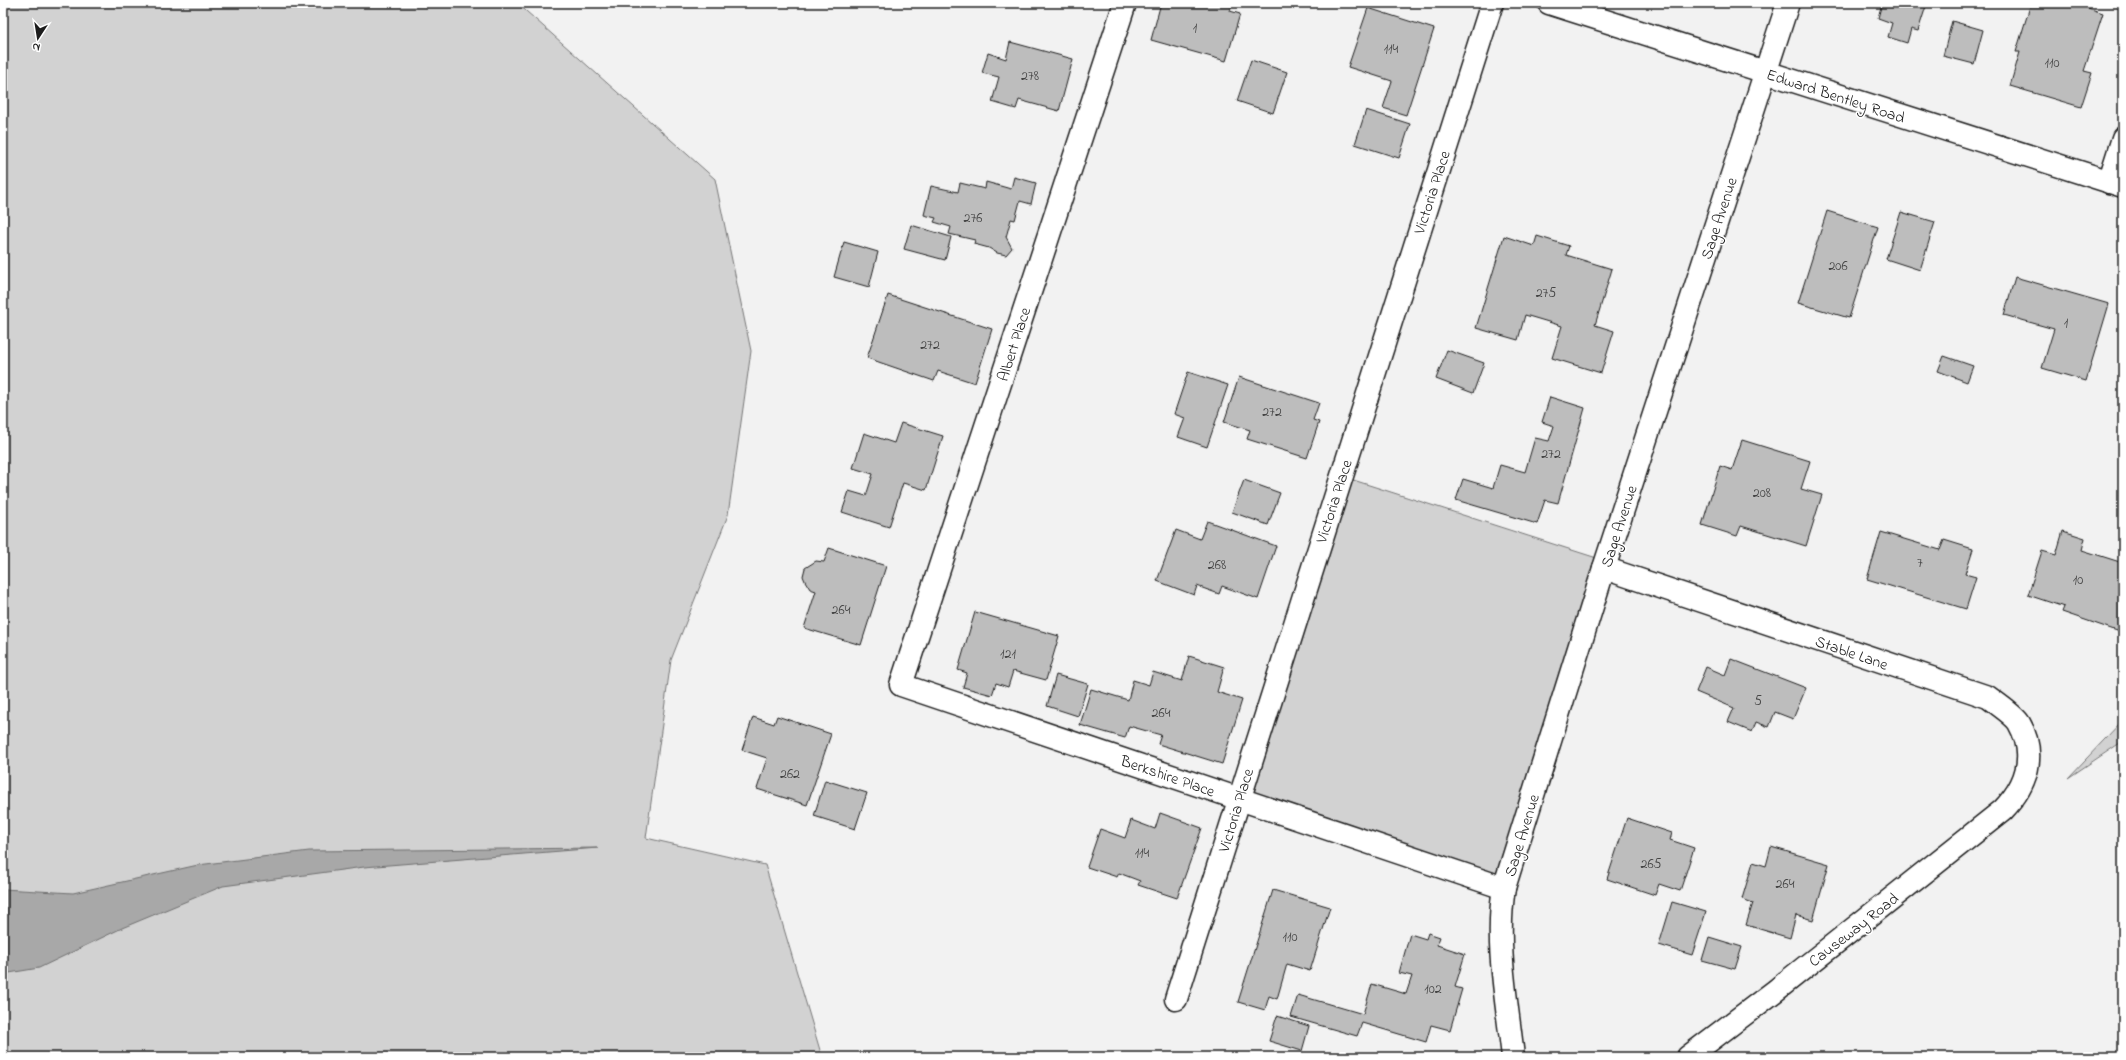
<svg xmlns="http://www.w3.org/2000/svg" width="2126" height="1060" font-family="'Indie Flower',sans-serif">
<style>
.green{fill:#d2d2d2;stroke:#777}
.water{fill:#a8a8a8;stroke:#707070}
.building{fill:#bdbdbd;stroke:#1c1c1c}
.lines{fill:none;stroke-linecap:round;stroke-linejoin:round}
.street-casing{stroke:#1c1c1c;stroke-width:25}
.street{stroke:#fff;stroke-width:22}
.labels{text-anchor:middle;stroke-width:3;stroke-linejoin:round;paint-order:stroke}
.number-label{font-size:14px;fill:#444}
.street-label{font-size:16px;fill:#1c1c1c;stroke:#fff}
</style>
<rect width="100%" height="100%" fill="#f2f2f2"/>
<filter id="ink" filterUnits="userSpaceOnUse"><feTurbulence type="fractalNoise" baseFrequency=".025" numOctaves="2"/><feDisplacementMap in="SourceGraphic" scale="8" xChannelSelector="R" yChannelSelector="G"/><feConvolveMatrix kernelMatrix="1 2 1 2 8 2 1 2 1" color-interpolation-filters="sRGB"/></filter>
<g filter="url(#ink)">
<g class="green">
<polygon points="3,3 517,3 715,179 751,351 728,515 671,660 646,838 765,865 822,1057 3,1057"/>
<polygon points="1344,477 1603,560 1499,883 1241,798"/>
<polygon points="2123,720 2123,741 2068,778"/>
</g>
<polygon class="water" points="598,848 364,867 223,886 122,928 39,968 3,974 3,889 73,893 198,865 309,851"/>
<g class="building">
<polygon points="1161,3 1233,3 1230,11 1240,14 1226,61 1151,40"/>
<polygon points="1882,3 1927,3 1918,31 1911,29 1907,43 1888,37 1892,23 1878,18"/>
<polygon points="2031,3 2073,3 2103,13 2084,71 2092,73 2081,107 2010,86 2020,52 2016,52"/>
<polygon points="1368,8 1434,29 1406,115 1383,108 1392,81 1348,67"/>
<polygon points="1952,21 1983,30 1974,64 1943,56"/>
<polygon points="1010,42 1073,59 1059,111 1019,100 1016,109 992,102 999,77 982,73 988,53 1006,59"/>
<polygon points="1251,60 1287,72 1273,113 1237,101"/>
<polygon points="1366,110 1410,124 1399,158 1355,144"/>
<polygon points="1014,177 1036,183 1031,204 1020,201 1015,220 1011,219 1006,237 1012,248 1006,255 997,253 989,248 974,244 975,240 949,234 951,227 934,222 936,218 924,215 931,186 958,192 960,183 985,189 986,182 1011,189"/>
<polygon points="1827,211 1878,227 1849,318 1798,303"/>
<polygon points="1901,212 1935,222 1920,270 1886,259"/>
<polygon points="911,225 951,237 945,260 904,249"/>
<polygon points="1504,236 1534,246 1537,236 1569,246 1566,255 1612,269 1595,325 1614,331 1601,373 1552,358 1562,326 1525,315 1518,340 1476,328"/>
<polygon points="844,242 878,252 869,287 834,277"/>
<polygon points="2015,277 2109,304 2086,381 2042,368 2054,329 2004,315"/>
<polygon points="888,295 992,329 975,383 938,371 934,381 867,358"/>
<polygon points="1447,350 1484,363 1473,393 1436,379"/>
<polygon points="1944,356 1973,366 1967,382 1938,371"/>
<polygon points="1188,372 1228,385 1207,447 1178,437 1185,418 1174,414"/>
<polygon points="1239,377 1319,403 1313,420 1319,422 1307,458 1247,439 1250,430 1224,422"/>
<polygon points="1550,397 1585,408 1558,503 1545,500 1537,524 1456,500 1463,479 1493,488 1500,465 1525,472 1535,438 1549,441 1554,426 1542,422"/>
<polygon points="901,423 943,436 926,490 903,483 889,527 842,512 849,491 866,496 873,474 853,468 864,433 894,443"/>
<polygon points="1742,440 1810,461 1801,489 1822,495 1806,546 1741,526 1737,536 1702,525 1720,466 1732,470"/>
<polygon points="1244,480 1280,493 1268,525 1232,512"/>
<polygon points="1207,521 1276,546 1258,599 1222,586 1219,594 1197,586 1194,595 1157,581 1176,530 1200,539"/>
<polygon points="2063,531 2085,538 2082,550 2123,563 2123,633 2062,612 2064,607 2028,595 2042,551 2056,555"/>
<polygon points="1881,532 1940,550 1944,540 1973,549 1965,574 1976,577 1966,609 1867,579"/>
<polygon points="829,548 886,566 861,645 804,628 816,591 810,589 805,581 803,576 805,568 816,561 824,562"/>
<polygon points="975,612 1059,636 1046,680 1013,671 1008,687 996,683 992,695 963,687 967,673 958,670"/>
<polygon points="1189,656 1224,667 1217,692 1242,700 1222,764 1158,744 1161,735 1129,726 1125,738 1080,725 1091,689 1128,700 1133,680 1149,685 1153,672 1182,681"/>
<polygon points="1731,659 1806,688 1793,719 1775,712 1769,727 1756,722 1752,732 1728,722 1734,708 1696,692 1706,667 1725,675"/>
<polygon points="1056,675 1088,684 1078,716 1047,706"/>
<polygon points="777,716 831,734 807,805 757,789 767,758 742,750 753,717 774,724"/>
<polygon points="825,780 867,793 855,829 814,816"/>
<polygon points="1160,813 1202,828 1177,898 1138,885 1140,881 1119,873 1117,877 1087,867 1100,829 1125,838 1131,820 1155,829"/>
<polygon points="1627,818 1672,833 1670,840 1694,848 1680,891 1659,884 1655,895 1607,879"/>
<polygon points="1771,847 1829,864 1813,920 1796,915 1790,938 1746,925 1753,903 1742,899 1753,862 1766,866"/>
<polygon points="1273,890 1330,907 1310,971 1287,964 1277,999 1269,996 1265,1010 1238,1002"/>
<polygon points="1672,902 1706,912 1692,955 1659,945"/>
<polygon points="1428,933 1440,937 1437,945 1465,954 1455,987 1462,989 1450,1030 1431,1025 1426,1042 1362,1023 1357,1036 1291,1017 1298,995 1363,1014 1372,984 1406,994 1412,976 1399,973 1410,934 1426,939"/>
<polygon points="1709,937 1742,947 1735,969 1702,960"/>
<polygon points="1277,1016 1309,1026 1302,1051 1269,1041"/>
</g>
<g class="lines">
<g class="street-casing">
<g id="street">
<polyline points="1125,3 901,685 1504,888"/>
<polyline points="1549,3 2123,186"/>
<polyline points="2109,182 2123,138"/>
<path d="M 1604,568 L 1988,697 C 1996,703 2014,715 2019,723 C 2037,755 2027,785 2003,810 L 1775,991 L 1688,1057"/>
<polyline points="1176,999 1492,3"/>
<path d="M 1513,1057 C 1507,1002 1495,943 1504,888 L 1604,568 L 1788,3"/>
</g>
</g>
<use href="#street" class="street"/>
</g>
</g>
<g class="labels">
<g class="number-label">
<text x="1195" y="32">1</text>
<text x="1391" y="53">114</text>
<text x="2052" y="67">110</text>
<text x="1030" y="80">278</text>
<text x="973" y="222">276</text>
<text x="1838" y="270">206</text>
<text x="1546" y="297">275</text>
<text x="2066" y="327">1</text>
<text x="930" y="349">272</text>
<text x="1272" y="416">272</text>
<text x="1551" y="458">272</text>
<text x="1762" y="497">208</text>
<text x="1920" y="567">7</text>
<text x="1217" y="569">268</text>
<text x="2078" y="584">10</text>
<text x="841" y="614">264</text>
<text x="1008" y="658">121</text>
<text x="1758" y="705">5</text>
<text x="1161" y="717">264</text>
<text x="790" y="778">262</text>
<text x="1142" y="857">114</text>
<text x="1651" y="868">265</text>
<text x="1785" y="888">264</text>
<text x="1290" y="941">110</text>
<text x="1433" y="993">102</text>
</g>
<g class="street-label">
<text transform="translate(1836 95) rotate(18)" y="6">Edward Bentley Road</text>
<text transform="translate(1431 192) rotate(-72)" y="6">Victoria Place</text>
<text transform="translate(1718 218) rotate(-72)" y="6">Sage Avenue</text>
<text transform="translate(1013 344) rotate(-72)" y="6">Albert Place</text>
<text transform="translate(1333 501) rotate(-72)" y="6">Victoria Place</text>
<text transform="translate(1618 526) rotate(-72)" y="6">Sage Avenue</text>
<text transform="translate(1852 652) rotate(19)" y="6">Stable Lane</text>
<text transform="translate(1168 775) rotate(19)" y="6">Berkshire Place</text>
<text transform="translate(1235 810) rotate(-73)" y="6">Victoria Place</text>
<text transform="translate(1521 835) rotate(-73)" y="6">Sage Avenue</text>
<text transform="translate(1853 929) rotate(-38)" y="6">Causeway Road</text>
</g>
</g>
<rect width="2126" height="1060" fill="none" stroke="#fff" stroke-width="16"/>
<rect x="8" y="8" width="2110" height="1044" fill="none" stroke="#1c1c1c" stroke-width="1.5" filter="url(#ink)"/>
<g transform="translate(38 38) rotate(192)" stroke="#ffffff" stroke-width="3" paint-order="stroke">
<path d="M0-3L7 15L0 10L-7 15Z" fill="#1c1c1c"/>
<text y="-6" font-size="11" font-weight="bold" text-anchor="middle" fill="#1c1c1c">N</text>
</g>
</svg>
